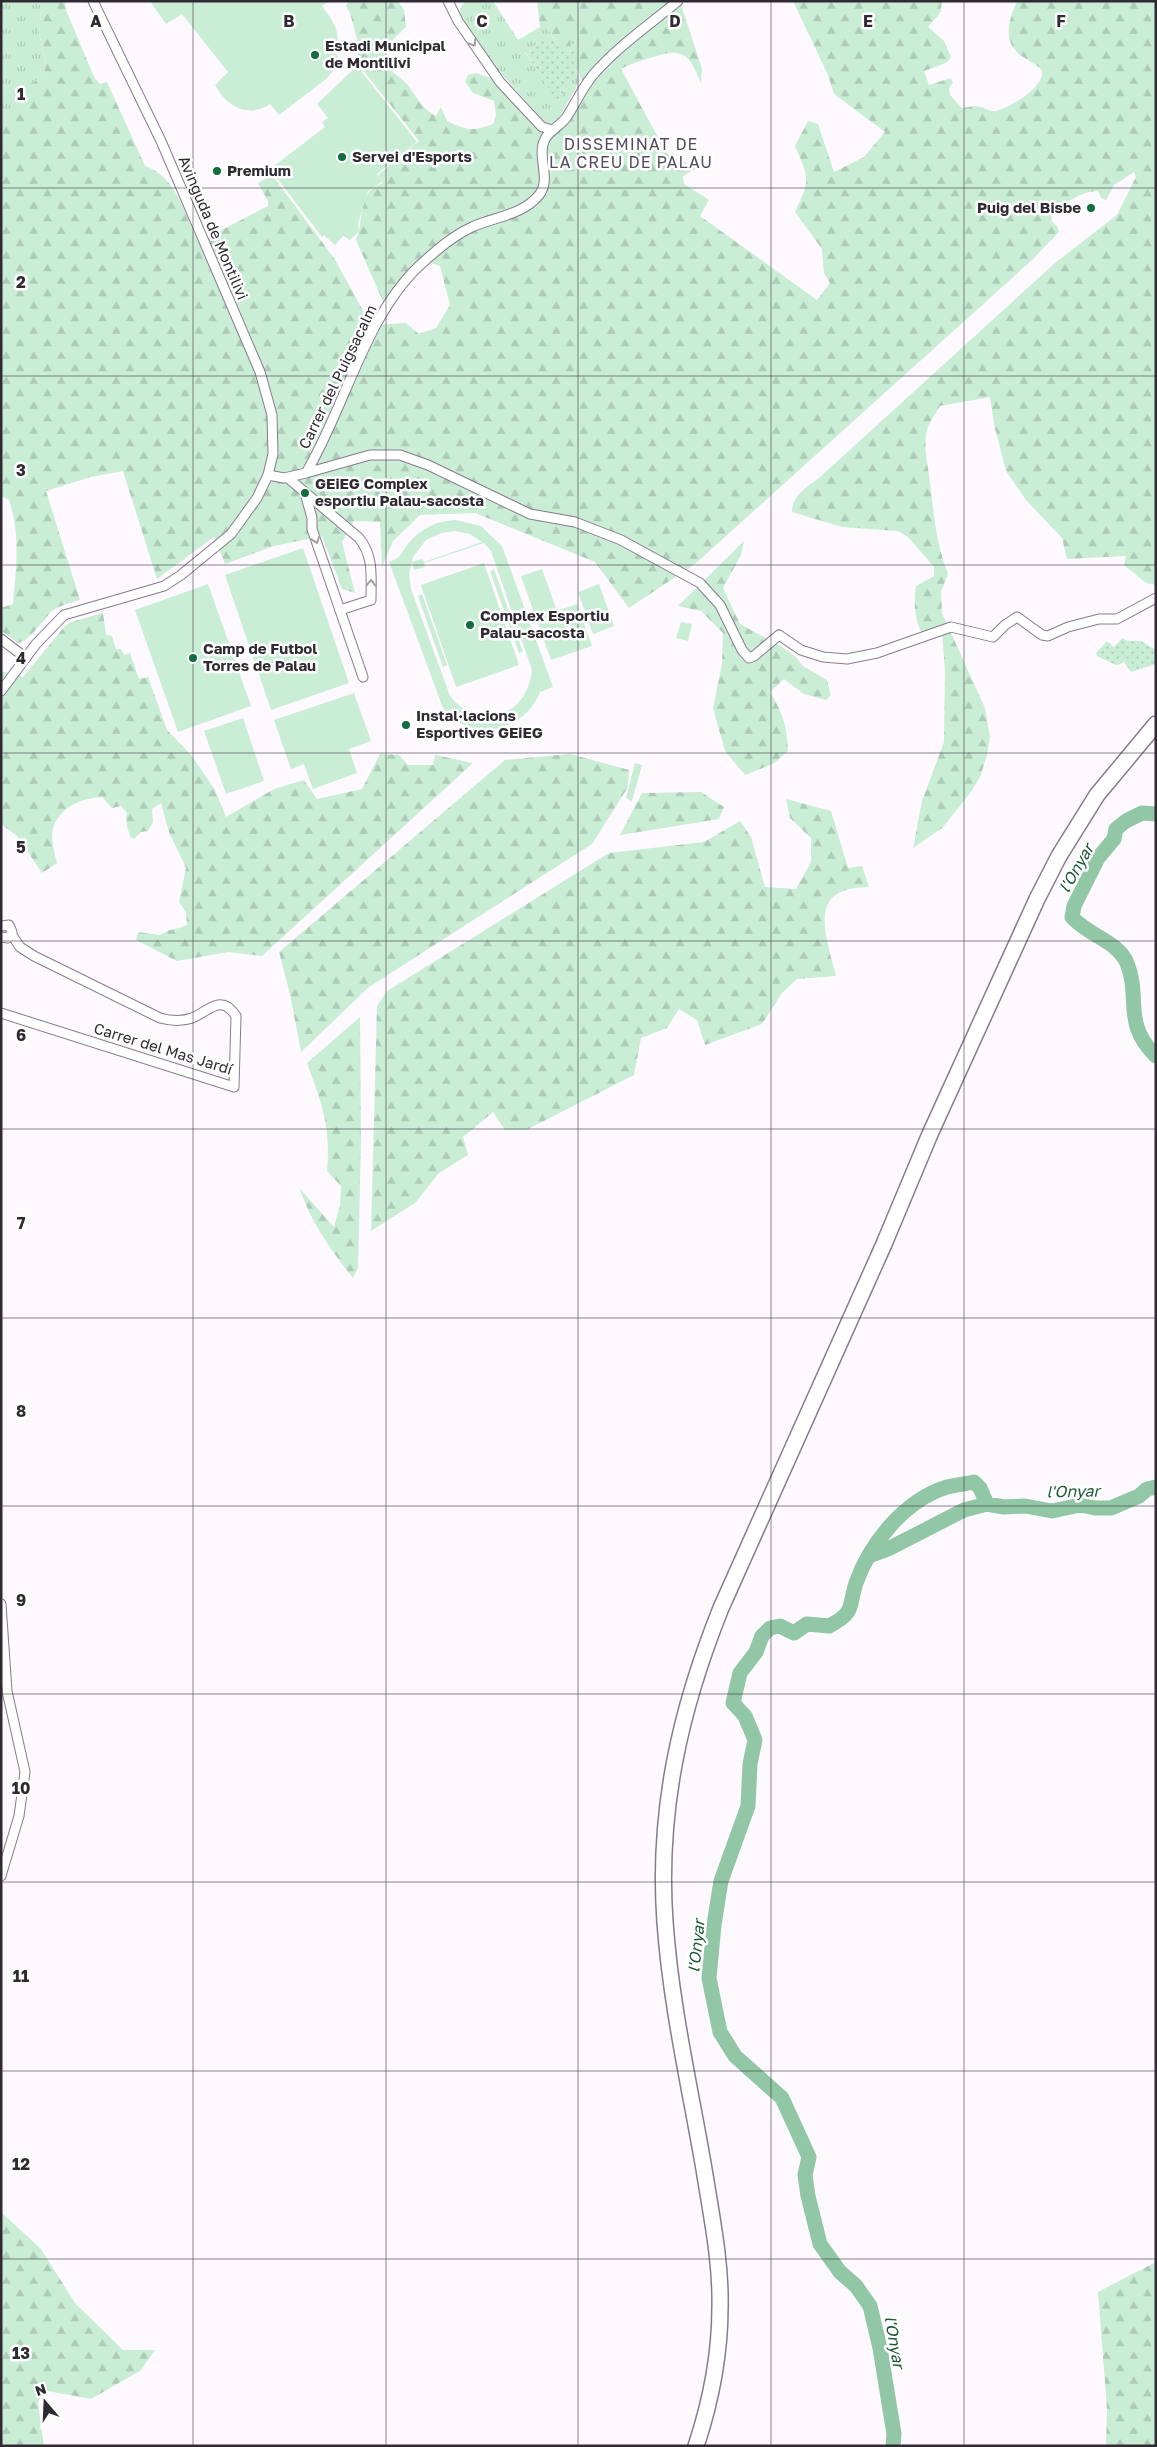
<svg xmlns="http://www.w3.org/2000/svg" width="1157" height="2447" font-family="'Golos Text',sans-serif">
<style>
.grass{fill:url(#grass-tufts)}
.forest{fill:url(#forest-firs)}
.park{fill:url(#park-dots)}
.pitch{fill:#c9edd5;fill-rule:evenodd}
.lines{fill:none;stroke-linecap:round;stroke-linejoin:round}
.river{stroke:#92c7a5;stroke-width:15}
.minor-casing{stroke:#897a8e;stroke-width:11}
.trunk-casing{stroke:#897a8e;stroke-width:18}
.minor{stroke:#fff;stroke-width:9}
.trunk{stroke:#fff;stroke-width:15}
.oneway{stroke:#a29fa3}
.grid{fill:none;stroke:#302a33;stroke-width:1;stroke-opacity:0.55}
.poi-dot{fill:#126d41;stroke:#fff;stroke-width:2}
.labels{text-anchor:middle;stroke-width:5;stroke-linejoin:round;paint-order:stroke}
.poi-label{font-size:15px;font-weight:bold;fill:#302a33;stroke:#fff;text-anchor:start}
.street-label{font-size:15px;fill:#302a33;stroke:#fff}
.neighbourhood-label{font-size:16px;letter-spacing:1px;fill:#594b5e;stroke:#fff}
.water-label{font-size:16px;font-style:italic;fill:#1e5a39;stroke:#fff}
.grid-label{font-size:16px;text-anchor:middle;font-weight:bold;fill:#302a33;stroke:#fff;stroke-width:5;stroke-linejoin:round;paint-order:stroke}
</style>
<defs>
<pattern id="grass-tufts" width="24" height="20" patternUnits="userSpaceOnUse" patternTransform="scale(1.25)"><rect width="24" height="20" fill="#c9edd5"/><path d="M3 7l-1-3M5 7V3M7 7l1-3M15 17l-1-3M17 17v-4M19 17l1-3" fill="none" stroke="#adcbb7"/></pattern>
<pattern id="forest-firs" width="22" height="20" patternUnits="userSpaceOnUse" patternTransform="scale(1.25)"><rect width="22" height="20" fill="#c9edd5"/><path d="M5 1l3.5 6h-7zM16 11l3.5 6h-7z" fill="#adcbb7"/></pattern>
<pattern id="park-dots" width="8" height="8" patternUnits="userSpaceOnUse" patternTransform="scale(1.25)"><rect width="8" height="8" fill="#c9edd5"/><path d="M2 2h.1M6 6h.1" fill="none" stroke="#adcbb7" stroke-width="1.8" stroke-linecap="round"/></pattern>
</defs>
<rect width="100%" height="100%" fill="#fdf9fe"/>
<g class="grass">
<polygon points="1,1 42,1 39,33 46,65 43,77 31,83 1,118"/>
<polygon points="465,1 493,1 518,40 540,27 547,27 552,36 525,52 557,101 577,73 580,80 558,120 549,124 545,122 494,66 460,14 460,9"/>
</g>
<g class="forest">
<path d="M 42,1 L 65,1 L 66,10 L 94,77 L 100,84 L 107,82 L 145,166 C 176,176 185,215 198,242 L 268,206 L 268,201 L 258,183 L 272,175 L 334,258 L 371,325 L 406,323 L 419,334 L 436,328 L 450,305 L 440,266 L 423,260 L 385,306 L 356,240 C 362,227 360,204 369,192 C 372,188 379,185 383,183 L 378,175 L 419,141 L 358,64 L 358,43 L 350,13 L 346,6 L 349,1 L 398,1 L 404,10 L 406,27 C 395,37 377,53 390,69 C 394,74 400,77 405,82 C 418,96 417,105 436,116 L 441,107 L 447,121 C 467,130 472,132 493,124 L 496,115 L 494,101 L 473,93 L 465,82 L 468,75 L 476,73 L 493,79 L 549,138 L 558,132 L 589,89 C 573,73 576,58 576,37 L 571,50 L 561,51 L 547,27 L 540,27 L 537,1 L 680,1 L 702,69 L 701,83 C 688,52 683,47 650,58 C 640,61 630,64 621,69 L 667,154 L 697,168 L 683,176 L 684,184 L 709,200 L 700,216 L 817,300 L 830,283 L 824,273 L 822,249 L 795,212 C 811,178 809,179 795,146 L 808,121 L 818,124 L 834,172 L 864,157 L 885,132 L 834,94 L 828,75 L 793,1 L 942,1 L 940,13 L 928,27 L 944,41 L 951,57 L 946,63 L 924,71 L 929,85 L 951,78 L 953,83 L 949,88 L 950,95 L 962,108 C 968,107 975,105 981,107 C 986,108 990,112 996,111 C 1011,107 1045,87 1042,70 C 1036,64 1027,60 1020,55 C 1002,41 1009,19 1017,1 L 1156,1 L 1156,585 L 1146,583 L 1124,565 L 1126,556 L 1067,559 L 1062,538 L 1026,500 L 1006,471 L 994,424 L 990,397 L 940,406 C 936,413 929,422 927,430 C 923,449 928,464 930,483 C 934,514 936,544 948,574 L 941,592 L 942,613 L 985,708 L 990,737 L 987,755 L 980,777 L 971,792 L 942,828 L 913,848 L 922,801 L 944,742 L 945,672 L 942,631 L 924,637 C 915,623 913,603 916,586 L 934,576 L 934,567 L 908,537 L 898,531 L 842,527 L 792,512 C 793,494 806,488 819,478 L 1055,263 L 1117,215 L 1136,177 L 1134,172 L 1114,185 L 1106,200 L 1101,198 L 1098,191 C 1080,191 1066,204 1051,213 L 1052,222 L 1057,226 L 1059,232 L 1031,261 L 695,564 L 629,608 L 595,562 L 475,513 L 420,515 L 393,541 L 382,567 L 380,522 L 354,521 L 342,542 L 355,593 L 342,589 L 322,536 L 274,546 L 225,564 L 214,537 L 157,579 L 123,471 L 91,477 L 46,491 L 80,600 C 69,603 60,605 51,612 C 43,620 28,643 18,643 L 1,631 L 1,608 L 13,604 C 16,568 21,535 9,500 L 1,496 L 1,118 L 31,83 L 43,77 L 46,64 L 39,33 Z"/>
<path d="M 744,541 L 741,555 L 723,588 L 740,624 L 781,646 L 795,656 L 803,666 L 827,680 L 831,695 L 826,700 L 804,694 L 784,679 L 770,692 C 783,714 787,725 788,751 L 773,764 L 745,775 L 725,751 L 713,708 L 722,664 L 723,633 L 701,611 L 678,606 Z"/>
<path d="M 103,613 L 106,635 L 112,636 L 116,649 L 121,649 L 124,655 L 130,653 L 139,679 L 148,677 L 167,730 L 192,756 L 215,790 L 226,817 L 274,789 L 304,780 L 317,799 L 362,789 L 380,754 L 399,755 L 408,765 L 433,765 L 435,755 L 473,763 L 262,956 L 228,952 L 177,961 L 136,940 L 138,932 L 160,935 C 170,928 177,930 187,925 L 186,912 L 179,902 L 186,868 L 169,832 L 161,803 L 152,809 L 153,822 L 148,831 L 141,832 L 134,839 L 131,838 C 128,831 125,821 127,813 L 121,806 L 112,808 L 102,797 C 79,798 54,810 52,835 C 52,844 55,855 57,863 L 42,873 L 17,836 L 1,824 L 1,671 L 23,677 L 64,627 L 71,622 Z"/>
<polygon points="570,754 629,770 628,787 592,844 369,987 301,1052 290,994 279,952 505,760"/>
<polygon points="701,792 724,807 719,819 620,835 642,793"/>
<path d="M 786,799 L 831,811 L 848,868 L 862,866 L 869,887 C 805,887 826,935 836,976 L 797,979 L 782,993 L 762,1024 L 705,1045 L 697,1020 L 679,1009 L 667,1028 L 641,1038 L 634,1075 L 526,1130 L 505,1130 L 493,1112 L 463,1137 L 468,1155 L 439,1173 L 415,1203 L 371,1231 L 377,1006 L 387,991 L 609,853 L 704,842 L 740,821 L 751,837 L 765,887 L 796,889 L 811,862 L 811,838 L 790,818 Z"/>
<path d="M 360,1017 L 361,1140 L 358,1268 L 353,1278 C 331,1250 311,1223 300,1189 L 334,1227 L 340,1205 L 341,1186 L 327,1171 C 331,1125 322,1105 307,1063 Z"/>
<polygon points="1,2212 41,2249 75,2303 123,2350 155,2350 140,2371 91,2399 42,2390 38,2403 44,2446 1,2446"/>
<polygon points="1156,2262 1156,2446 1106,2446 1107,2409 1098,2292"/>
</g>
<g class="park">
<polygon points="552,36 561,51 571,50 570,37 576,36 577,73 557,102 525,51"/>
<polygon points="1122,638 1128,641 1141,641 1156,650 1156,664 1131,672 1123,661 1121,664 1116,665 1097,656 1096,653 1107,641 1114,647"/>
</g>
<g class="pitch">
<path d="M 150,1 L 329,1 L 322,6 C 333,21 343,33 334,52 L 342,61 L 326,79 L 279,115 L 270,104 C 247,119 227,106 215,85 L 228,72 L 182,14 L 166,24 Z"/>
<polygon points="357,66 417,142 377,174 382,182 368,191 358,224 359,231 350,240 343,236 335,245 324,235 322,237 270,169 325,127 322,122 328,118 317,104"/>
<path d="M 456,520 L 481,526 L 502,546 L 553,687 L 540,692 C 529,722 494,737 465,725 C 456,722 450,714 443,708 L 389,562 C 402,557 400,554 408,544 C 421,528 436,521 456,520 ZM 455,531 L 470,534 L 482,542 L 424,562 L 422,559 L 412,562 L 414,570 L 425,567 L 424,563 L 484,543 L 491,551 L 532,670 C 528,715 480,734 450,696 L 411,589 L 409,574 L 413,557 L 426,540 L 441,533 Z"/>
<polygon points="303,548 349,683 271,710 225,575"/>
<polygon points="484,563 519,665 456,687 421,585"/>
<polygon points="494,569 523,652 519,653 490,571"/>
<polygon points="542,569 557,611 577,604 592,646 551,660 521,576"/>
<polygon points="208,584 251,706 178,732 135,610"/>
<polygon points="599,584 614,626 593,634 578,592"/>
<polygon points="422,594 447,665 443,667 418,596"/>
<polygon points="681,622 692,624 688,641 676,638"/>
<polygon points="354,693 371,741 349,749 357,773 313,789 304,764 291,769 274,720"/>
<polygon points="243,718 264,781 226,794 204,731"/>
<polygon points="635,763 642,765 632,801 626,798"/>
</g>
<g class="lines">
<g class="river">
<path d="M 1156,814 L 1142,813 L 1126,821 L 1116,829 L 1114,839 L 1098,858 L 1074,906 L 1072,917 C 1087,935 1118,941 1127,963 C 1141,998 1122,1023 1156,1056"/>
<polyline points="869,1556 888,1549 964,1510 987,1504"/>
<path d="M 893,2446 L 894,2434 L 880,2348 L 870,2306 L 856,2286 L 840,2272 L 820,2244 L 808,2196 L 805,2175 L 809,2157 L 782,2098 L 735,2056 L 720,2032 L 709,1978 L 714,1925 L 721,1881 L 748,1806 L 750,1764 L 755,1740 L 745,1716 L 733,1703 L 740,1673 L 756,1652 L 762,1636 L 770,1628 L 780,1626 L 794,1633 L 807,1624 L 829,1626 C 856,1612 848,1607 856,1583 C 870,1543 905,1500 947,1487 C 955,1485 965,1484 974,1482 L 980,1488 L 987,1504 L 1004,1507 L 1025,1506 L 1052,1511 L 1080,1505 L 1095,1508 L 1111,1508 L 1139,1496 L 1147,1489 L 1156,1487"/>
</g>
<g class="minor-casing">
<g id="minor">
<polyline points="448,1 458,21 500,82 542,127 553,130"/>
<polyline points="306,473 370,455 400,455 428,465 530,514 575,522 621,540 700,583 720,605 742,650 749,658 754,656 779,635 801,650 823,657 847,659 877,653 951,627 993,637 1005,625 1017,617 1042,635 1048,636 1068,627 1099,619 1117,619 1156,598"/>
<path d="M 268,475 L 284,478 L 306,473 C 344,410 364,319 418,267 C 434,252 452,236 472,227 C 494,217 523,215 539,195 C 552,179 536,156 545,139 C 550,130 560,126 566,118 C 575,104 582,89 592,76 C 617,47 649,25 678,1"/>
<path d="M 288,478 L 359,538 C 374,556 371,577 371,600 L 340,610"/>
<polyline points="305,493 312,518 312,529 363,677"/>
<polyline points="1,639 26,658"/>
<polyline points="1,691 36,644 64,615 164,586 181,575 231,534 257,498 268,475 273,454 272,415 260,372 161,141 93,1"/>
<polyline points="1,926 9,925 12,932 8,938 1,937"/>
<path d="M 1,1013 L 234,1087 L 236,1016 C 221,993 209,1011 192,1018 C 181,1022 171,1021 160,1018 L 34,956 L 20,947 L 12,935"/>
<polyline points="1,1604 7,1691 25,1772 19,1816 1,1876"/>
</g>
</g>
<g class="trunk-casing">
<path id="trunk" d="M 696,2446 C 711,2401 720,2355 720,2307 C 721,2263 712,2219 705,2175 C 691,2092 671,2007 665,1922 C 657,1811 680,1710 721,1608 L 884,1244 L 930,1134 L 1037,899 L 1059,856 L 1097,795 L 1156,724"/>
</g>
<use href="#minor" class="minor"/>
<use href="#trunk" class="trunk"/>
</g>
<defs><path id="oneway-chevron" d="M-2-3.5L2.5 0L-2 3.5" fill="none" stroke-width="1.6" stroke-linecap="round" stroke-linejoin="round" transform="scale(1.25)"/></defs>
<g class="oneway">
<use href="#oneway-chevron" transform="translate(473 43) rotate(57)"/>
<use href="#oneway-chevron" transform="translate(316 540) rotate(71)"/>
<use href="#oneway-chevron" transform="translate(371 583) rotate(-89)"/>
</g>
<path class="grid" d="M 193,1 L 193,2446M 386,1 L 386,2446M 578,1 L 578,2446M 771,1 L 771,2446M 964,1 L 964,2446M 1,188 L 1156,188M 1,376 L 1156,376M 1,565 L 1156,565M 1,753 L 1156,753M 1,941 L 1156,941M 1,1129 L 1156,1129M 1,1318 L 1156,1318M 1,1506 L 1156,1506M 1,1694 L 1156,1694M 1,1882 L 1156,1882M 1,2071 L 1156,2071M 1,2259 L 1156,2259"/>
<g class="poi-dot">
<circle cx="315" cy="55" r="5"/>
<circle cx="342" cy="157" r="5"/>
<circle cx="217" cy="171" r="5"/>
<circle cx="1091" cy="208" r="5"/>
<circle cx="305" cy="493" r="5"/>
<circle cx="470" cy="625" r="5"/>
<circle cx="193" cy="658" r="5"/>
<circle cx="406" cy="725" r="5"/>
</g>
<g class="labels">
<g class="poi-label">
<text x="325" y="51">Estadi Municipal<tspan x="325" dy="17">de Montilivi</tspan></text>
<text x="352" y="162">Servei d'Esports</text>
<text x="227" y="176">Premium</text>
<text x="1081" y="213" text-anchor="end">Puig del Bisbe</text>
<text x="315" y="489">GEiEG Complex<tspan x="315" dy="17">esportiu Palau-sacosta</tspan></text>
<text x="480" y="621">Complex Esportiu<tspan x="480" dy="17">Palau-sacosta</tspan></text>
<text x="203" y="654">Camp de Futbol<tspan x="203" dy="17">Torres de Palau</tspan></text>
<text x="416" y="721">Instal·lacions<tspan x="416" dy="17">Esportives GEiEG</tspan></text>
</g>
<g class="street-label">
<text transform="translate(213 228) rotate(67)" y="5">Avinguda de Montilivi</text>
<text transform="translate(338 377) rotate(-64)" y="5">Carrer del Puigsacalm</text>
<text transform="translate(163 1049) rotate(17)" y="5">Carrer del Mas Jardí</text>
</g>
<g class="neighbourhood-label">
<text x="631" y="150">DISSEMINAT DE<tspan x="631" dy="18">LA CREU DE PALAU</tspan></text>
</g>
<g class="water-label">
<text transform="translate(1076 868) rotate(-60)" y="6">l'Onyar</text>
<text transform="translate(1073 1491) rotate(-1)" y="6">l'Onyar</text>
<text transform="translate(696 1946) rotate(-84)" y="6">l'Onyar</text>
<text transform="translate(895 2342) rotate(80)" y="6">l'Onyar</text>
</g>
</g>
<g class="grid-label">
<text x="96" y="27">A</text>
<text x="289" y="27">B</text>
<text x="482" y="27">C</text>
<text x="675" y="27">D</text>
<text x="868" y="27">E</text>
<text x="1061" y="27">F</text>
<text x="21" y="100">1</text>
<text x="21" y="288">2</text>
<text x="21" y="476">3</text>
<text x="21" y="664">4</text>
<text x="21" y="853">5</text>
<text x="21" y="1041">6</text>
<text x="21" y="1229">7</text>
<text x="21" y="1417">8</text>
<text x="21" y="1606">9</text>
<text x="21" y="1794">10</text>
<text x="21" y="1982">11</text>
<text x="21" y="2170">12</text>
<text x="21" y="2359">13</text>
</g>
<rect width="1157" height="2447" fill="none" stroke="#302a33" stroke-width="5"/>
<g transform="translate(45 2402) rotate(341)" stroke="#ffffff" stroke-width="4" paint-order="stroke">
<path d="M0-4L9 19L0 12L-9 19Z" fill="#302a33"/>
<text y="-8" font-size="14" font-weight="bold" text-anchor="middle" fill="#302a33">N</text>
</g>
</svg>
